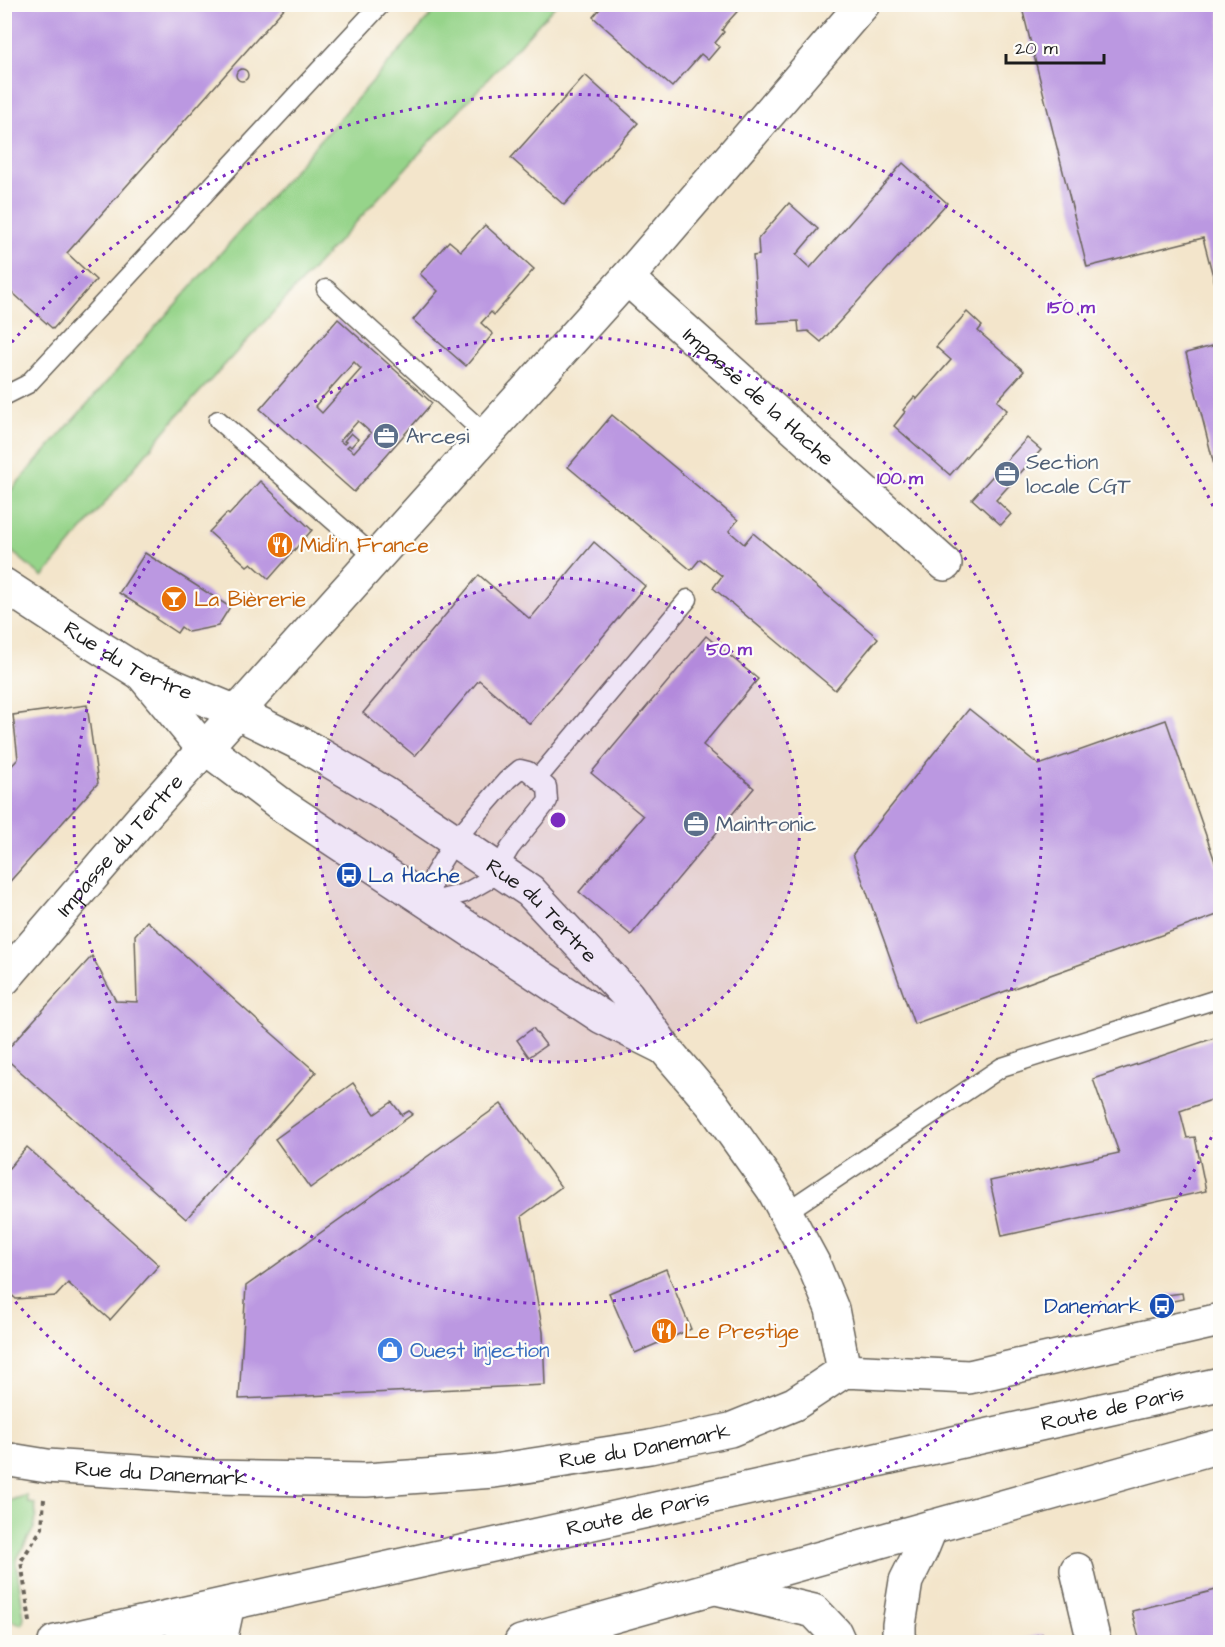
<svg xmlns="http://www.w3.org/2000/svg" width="1225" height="1647" font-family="'Architects Daughter',sans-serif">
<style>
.green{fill:#96d48a;stroke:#597853;stroke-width:1.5}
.building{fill:#bb98e1;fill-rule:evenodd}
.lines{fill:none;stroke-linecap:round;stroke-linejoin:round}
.service-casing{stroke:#676259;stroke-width:21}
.minor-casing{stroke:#676259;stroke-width:36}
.primary-casing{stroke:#676259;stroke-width:36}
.path{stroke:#676259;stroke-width:4;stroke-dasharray:4.5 4.5;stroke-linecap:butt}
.service{stroke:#fff;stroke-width:18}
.minor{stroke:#fff;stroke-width:33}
.primary{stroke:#fff;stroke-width:33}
.ring{fill:none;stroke:#7b2cbf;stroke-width:3;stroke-dasharray:3 6}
.labels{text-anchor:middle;stroke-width:4.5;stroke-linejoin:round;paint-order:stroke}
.street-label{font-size:21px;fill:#1c1c1c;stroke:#fdfcf7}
.service-label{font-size:21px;fill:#4e5e75;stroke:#fdfcf7;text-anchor:start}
.food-label{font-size:21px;fill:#c56008;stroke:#fdfcf7;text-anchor:start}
.transit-label{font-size:21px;fill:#164399;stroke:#fdfcf7;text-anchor:start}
.shop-label{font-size:21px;fill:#366cbe;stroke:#fdfcf7;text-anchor:start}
.centre{fill:#7b2cbf;stroke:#fdfcf7;stroke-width:3}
.ring-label{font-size:18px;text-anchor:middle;font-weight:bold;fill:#7b2cbf;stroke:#fdfcf7;stroke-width:4.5;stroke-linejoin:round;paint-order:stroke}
</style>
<rect width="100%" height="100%" fill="#fdfcf7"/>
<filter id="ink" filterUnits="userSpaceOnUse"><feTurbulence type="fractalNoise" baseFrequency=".0167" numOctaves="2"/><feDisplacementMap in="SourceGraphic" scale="12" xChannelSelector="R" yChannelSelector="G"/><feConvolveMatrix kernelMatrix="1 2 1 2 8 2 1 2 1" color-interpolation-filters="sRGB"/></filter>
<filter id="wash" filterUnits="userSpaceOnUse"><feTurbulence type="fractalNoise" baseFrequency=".008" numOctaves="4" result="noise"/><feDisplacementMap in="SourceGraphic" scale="24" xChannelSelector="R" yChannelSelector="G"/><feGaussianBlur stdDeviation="1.35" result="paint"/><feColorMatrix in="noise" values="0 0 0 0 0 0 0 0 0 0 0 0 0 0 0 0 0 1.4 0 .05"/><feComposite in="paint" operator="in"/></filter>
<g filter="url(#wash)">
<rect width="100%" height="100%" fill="#f3e5cb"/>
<g class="green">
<polygon points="440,5 556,5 174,420 43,577 5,546 5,497"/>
<polygon points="27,1495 28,1503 35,1504 36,1516 34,1528 16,1561 24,1618 22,1625 5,1618 4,1503 14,1499"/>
</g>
<g id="blocks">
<g class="building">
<polygon points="604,4 744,4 726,24 722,30 724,32 715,43 719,47 708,60 701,54 672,87 593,17"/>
<polygon points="1021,4 1220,4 1220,303 1203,238 1087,267"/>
<polygon points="4,5 287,5 67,253 96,280 53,329 4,285"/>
<circle cx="242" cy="75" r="6"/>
<polygon points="585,75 638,123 564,205 511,158"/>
<polygon points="903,163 947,203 821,342 808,331 799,332 798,321 758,323 753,256 759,255 758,239 789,203 818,229 796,255 810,268"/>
<polygon points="485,225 534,269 494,315 491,312 481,323 493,334 466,366 413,320 438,291 420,274 449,241 461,251"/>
<polygon points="967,312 982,326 978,331 1024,371 997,401 1007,410 950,475 894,426 905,412 903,410 914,397 917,399 951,360 936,347"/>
<path d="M 338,319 L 432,403 L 354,492 L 260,409 ZM 354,362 L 361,369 L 322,413 L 315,406 ZM 358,421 L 371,433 L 354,452 L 347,447 L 349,445 L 351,447 L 358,439 L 351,433 L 344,441 L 346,442 L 344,444 L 340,441 Z"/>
<polygon points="1220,344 1220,489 1186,353"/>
<polygon points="612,415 738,520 729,531 744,544 753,533 878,638 835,690 713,588 722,576 700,559 691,570 568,467"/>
<polygon points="1027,438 1041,450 996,500 1011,514 1001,525 972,499"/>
<polygon points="260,481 312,530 269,579 251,563 247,566 209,532 227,513 229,515"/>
<polygon points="594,542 645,586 530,724 479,680 415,756 363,713 479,575 530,619"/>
<polygon points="145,553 230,607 218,626 188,632 181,627 177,633 156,619 157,617 119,593"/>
<polygon points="706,636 758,679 703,745 754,788 631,935 579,892 643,816 591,773"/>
<polygon points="87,705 98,783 4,888 4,774 18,759 13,715"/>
<polygon points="969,709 1039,765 1166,720 1220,876 1220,914 914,1024 853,854"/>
<polygon points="147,921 259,1022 316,1072 186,1219 4,1057 4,1053 92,956 116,1001 137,1002 135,935"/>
<polygon points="533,1028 546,1045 529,1057 517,1040"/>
<polygon points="1220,1036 1220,1097 1180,1111 1187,1138 1195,1137 1206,1191 1002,1236 990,1181 1119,1153 1093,1079"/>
<polygon points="353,1083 375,1114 392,1102 402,1115 409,1111 413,1114 310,1188 275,1139"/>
<polygon points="501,1104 561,1187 522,1216 543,1332 545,1385 239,1399 246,1286"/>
<polygon points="27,1147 159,1265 110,1320 68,1283 56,1296 16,1299 4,1288 4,1168 9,1168"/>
<polygon points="666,1269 691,1329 635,1353 609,1293"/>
<polygon points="1182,1293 1183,1299 1168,1302 1167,1295"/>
<polygon points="1220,1589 1220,1642 1140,1642 1132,1611"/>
<polygon points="1043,1634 1046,1642 1011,1642"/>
</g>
</g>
</g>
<g filter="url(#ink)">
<use href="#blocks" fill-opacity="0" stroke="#676259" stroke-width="1.5"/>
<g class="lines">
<g class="service-casing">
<g id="service">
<polyline points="326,289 485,434"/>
<polyline points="4,396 28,384 381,4"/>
<polyline points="218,420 375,557"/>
<polygon points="520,769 528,771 547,787 548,801 510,848 493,877 465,893 430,902 434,874 455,840 507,780"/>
<polyline points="538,778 688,599"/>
<polyline points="786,1212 1002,1067 1220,998"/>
</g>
</g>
<g class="minor-casing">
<g id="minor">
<path id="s1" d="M 627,278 L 945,564"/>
<path id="s2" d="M 4,585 L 88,640 L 139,672 L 236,712 L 305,746 L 384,793 L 530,891 L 627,995 L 666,1050 L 713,1105 L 773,1189 L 813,1263 L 832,1309 L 844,1371"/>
<polyline points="142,674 198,742 283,806 602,1017 662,1047"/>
<path id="s3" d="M 4,979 L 144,816 L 627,278 L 863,4"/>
<path id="s4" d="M 4,1459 L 47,1466 L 214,1477 L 366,1480 L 494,1471 L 650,1447 L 730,1430 L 794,1404 L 844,1371 L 969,1377 L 1220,1320"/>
<polyline points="1077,1570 1094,1642"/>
<polyline points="716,1588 814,1611 835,1633 839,1642"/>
<polyline points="899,1642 899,1625 906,1581 922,1549 931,1527"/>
</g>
</g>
<g class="primary-casing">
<g id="primary">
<path id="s5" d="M 55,1642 L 1220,1384"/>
<polyline points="181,1642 222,1632 228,1604"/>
<polyline points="521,1642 1220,1446"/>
</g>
</g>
<polyline class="path" points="30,1622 21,1561 42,1528 44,1499"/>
<use href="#service" class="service"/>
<use href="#minor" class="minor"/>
<use href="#primary" class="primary"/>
</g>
</g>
<circle cx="558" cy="820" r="242" fill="#7b2cbf" fill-opacity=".12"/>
<g class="ring">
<circle cx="558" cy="820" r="242"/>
<circle cx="558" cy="820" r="484"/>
<path d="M1219 1121A726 726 0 0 1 6 1291M6 349A726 726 0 0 1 1219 519"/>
</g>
<defs>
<g id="office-disc" transform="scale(1.35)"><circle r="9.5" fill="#5c6f8a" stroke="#fdfcf7"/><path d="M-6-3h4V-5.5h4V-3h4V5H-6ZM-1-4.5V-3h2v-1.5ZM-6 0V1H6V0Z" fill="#fff"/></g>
<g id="restaurant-disc" transform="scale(1.35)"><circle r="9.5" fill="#e8710a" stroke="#fdfcf7"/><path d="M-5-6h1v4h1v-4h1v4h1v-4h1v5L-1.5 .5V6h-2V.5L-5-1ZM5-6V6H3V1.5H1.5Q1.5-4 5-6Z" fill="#fff"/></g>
<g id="bar-disc" transform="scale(1.35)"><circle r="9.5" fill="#e8710a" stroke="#fdfcf7"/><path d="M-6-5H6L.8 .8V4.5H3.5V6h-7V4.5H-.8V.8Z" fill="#fff"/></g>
<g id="bus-disc" transform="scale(1.35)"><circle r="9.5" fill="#1a4fb4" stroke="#fdfcf7"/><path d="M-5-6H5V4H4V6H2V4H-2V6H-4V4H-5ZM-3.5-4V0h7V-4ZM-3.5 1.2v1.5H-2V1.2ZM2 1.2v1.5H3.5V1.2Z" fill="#fff"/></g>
<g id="shop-disc" transform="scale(1.35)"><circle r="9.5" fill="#3f7fe0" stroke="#fdfcf7"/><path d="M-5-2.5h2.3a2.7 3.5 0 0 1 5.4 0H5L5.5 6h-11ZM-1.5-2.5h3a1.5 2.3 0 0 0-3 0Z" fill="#fff"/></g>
</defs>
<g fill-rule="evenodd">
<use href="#office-disc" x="386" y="436"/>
<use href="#office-disc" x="1007" y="474"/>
<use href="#restaurant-disc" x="280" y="545"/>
<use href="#bar-disc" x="174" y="599"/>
<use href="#office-disc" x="696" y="824"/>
<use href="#bus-disc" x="349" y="875"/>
<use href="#bus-disc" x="1162" y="1306"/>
<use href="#restaurant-disc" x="664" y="1331"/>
<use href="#shop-disc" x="390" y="1350"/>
</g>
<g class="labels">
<g class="street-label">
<text dy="7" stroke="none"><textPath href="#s1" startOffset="177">Impasse de la Hache</textPath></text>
<text dy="7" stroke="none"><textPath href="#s2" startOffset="146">Rue du Tertre</textPath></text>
<text dy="7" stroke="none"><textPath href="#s3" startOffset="177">Impasse du Tertre</textPath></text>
<text dy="7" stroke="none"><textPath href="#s2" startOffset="632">Rue du Tertre</textPath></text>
<text dy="7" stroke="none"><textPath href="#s5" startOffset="1083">Route de Paris</textPath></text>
<text dy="7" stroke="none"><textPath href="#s4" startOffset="644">Rue du Danemark</textPath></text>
<text dy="7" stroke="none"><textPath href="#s4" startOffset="158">Rue du Danemark</textPath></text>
<text dy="7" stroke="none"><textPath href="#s5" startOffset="597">Route de Paris</textPath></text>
</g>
<g class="service-label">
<text x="406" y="443">Arcesi</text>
<text x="1026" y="469">Section<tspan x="1026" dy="24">locale CGT</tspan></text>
<text x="716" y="831">Maintronic</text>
</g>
<g class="food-label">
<text x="300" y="552">Midi'n France</text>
<text x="194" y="606">La Bièrerie</text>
<text x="684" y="1338">Le Prestige</text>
</g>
<g class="transit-label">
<text x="368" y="882">La Hache</text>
<text x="1142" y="1313" text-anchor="end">Danemark</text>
</g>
<g class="shop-label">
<text x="410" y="1357">Ouest injection</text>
</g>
</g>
<circle cx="558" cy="820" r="9" class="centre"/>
<g class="ring-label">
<text x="1071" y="313">150 m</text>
<text x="900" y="484">100 m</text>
<text x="729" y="655">50 m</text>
</g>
<rect width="1225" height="1647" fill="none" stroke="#fdfcf7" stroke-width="24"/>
<path d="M1006 54v9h98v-9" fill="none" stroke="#1c1c1c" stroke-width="3"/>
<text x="1015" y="54" font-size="18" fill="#1c1c1c" stroke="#fdfcf7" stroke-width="4.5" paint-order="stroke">20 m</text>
</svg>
